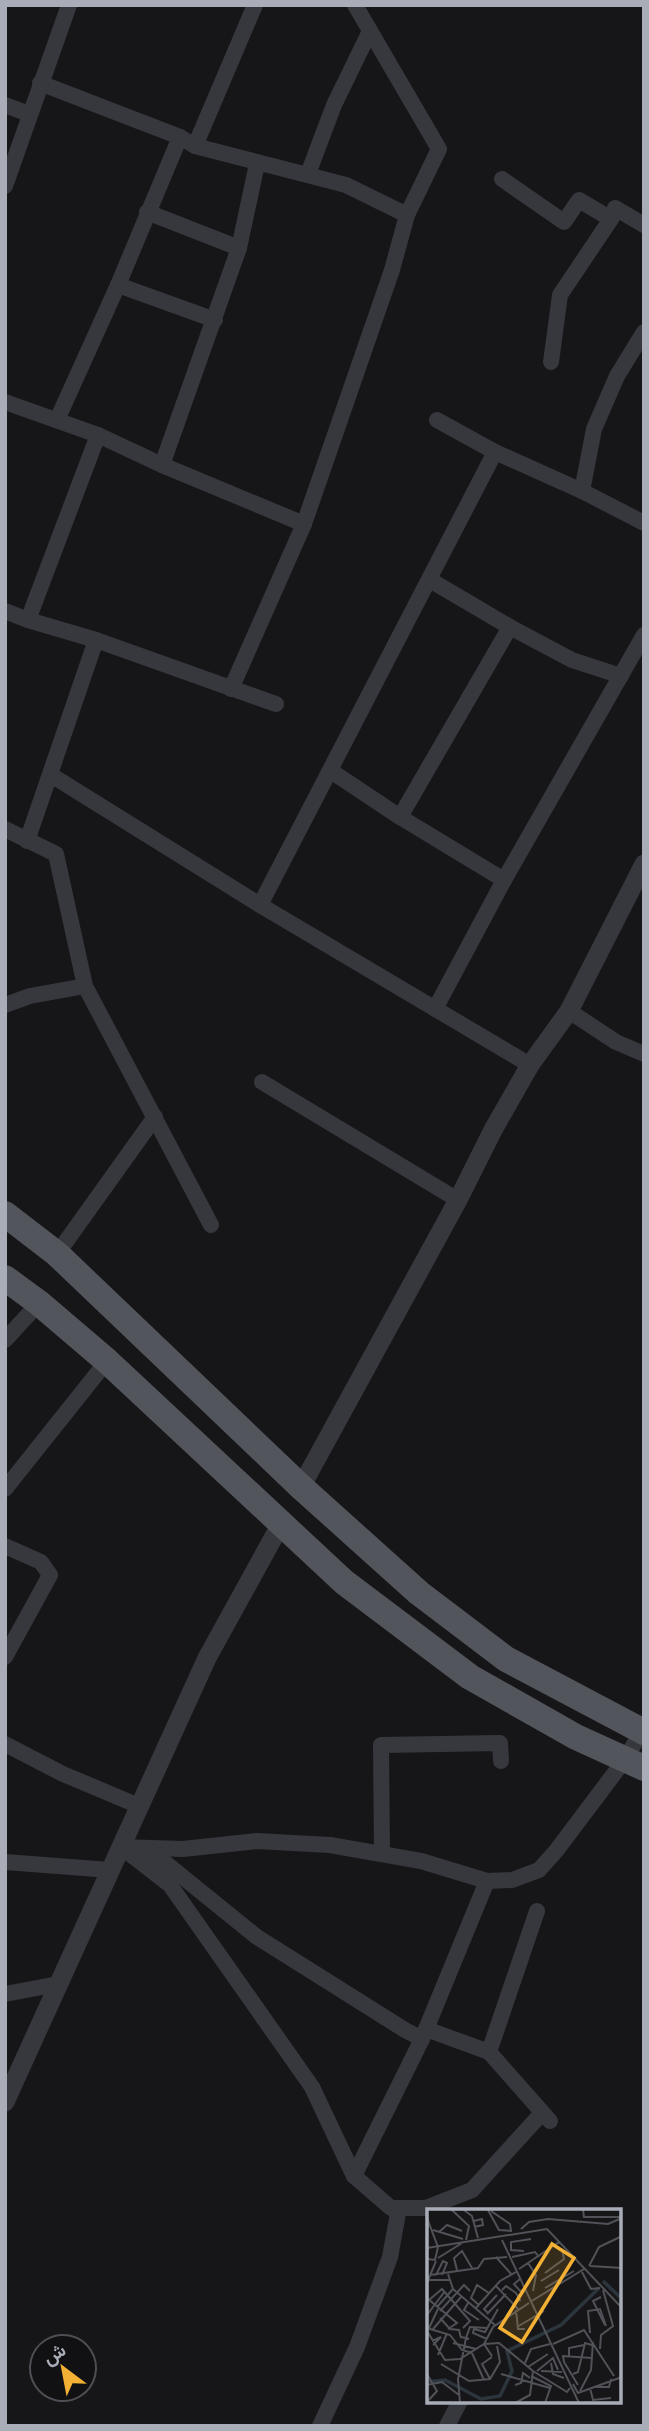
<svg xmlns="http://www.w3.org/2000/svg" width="649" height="2431" font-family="Barlow,Vazirmatn,sans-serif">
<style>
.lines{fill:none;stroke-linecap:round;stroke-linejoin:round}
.minor{stroke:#37383d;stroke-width:16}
.tertiary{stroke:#37383d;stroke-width:19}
.primary{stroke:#53555c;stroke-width:26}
.inset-river{fill:none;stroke:#2c353c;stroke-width:3.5}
.inset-road{fill:none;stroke:#505258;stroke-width:2}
.view{fill:#f2b134;fill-opacity:0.15;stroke:#f2b134;stroke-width:3.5}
.inset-edge{fill:none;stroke:#a8adb8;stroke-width:3.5}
</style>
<rect width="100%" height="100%" fill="#161618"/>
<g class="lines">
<g class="minor">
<polyline points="40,83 180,137 195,146 346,185 407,215"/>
<polyline points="5,105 29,114"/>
<polyline points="195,146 255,5"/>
<polyline points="308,174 334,105 370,31"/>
<polyline points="502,179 564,222 579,200 611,219"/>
<polyline points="5,186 69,5"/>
<polyline points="147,212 239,248"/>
<polyline points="118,285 215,320"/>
<polyline points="551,362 560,295 611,219 615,208 644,225"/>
<polyline points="5,402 98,435 162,465 304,524"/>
<polyline points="57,420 118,285 180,137"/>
<polyline points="437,420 495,452 582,491 644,523"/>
<polyline points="162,465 239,248 257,164"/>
<polyline points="582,491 594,429 617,376 644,332"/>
<polyline points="430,580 510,627 572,660 621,676"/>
<polyline points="5,611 28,620 96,640 276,704"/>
<polyline points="28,620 98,435"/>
<polyline points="231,689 304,524 392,270 407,215 439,149 355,5"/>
<polyline points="331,771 400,817 504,880"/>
<polyline points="51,775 260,905 530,1065"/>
<polyline points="400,817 510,627"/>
<polyline points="5,829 56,854 85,986 211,1225"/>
<polyline points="27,841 96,640"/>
<polyline points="260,905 495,452"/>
<polyline points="5,1005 30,996 85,986"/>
<polyline points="435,1009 504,880 644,635"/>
<polyline points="569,1011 616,1042 644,1054"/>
<polyline points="262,1082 458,1200"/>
<polyline points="57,1254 155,1117"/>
<polyline points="5,1340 39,1303"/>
<polyline points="5,1489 107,1361"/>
<polyline points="5,1546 41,1562 50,1575 5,1657"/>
<polyline points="5,1744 63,1774 139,1806"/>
<polyline points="121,1847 170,1885 312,2087 354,2176 391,2208 426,2208 472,2190 542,2113"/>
<polyline points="121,1847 183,1849 257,1841 330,1845 421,1861 487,1881 512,1880 539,1870 556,1851 626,1758 644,1727"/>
<polyline points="147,1848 257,1937 405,2030 422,2039"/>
<polyline points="382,1854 381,1745 500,1743 501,1761"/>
<polyline points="5,1862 110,1870"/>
<polyline points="5,1994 58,1984"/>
<polyline points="426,2029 489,2052 550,2121"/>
<polyline points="489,2052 537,1911"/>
<polyline points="354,2176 422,2039 487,1881"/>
<polyline points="320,2426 357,2347 390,2257 399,2208"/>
<polyline points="447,2426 460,2401"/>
</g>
<g class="tertiary">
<polyline points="301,1487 458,1200 493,1130 530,1065 569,1011 644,864"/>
<polyline points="5,2102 207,1658 282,1522"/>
</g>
<g class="primary">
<polyline points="5,1214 57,1254 301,1487 419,1593 506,1659 644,1732"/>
<polyline points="5,1278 39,1303 107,1361 344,1582 470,1677 576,1737 644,1768"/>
</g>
</g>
<g transform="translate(427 2209)">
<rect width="194" height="194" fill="#161618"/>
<path class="inset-river" d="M 176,72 L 195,90M 0,173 L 18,171 L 54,190 L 73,187 L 85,162 L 80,142 L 134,116 L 172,79"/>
<path class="inset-road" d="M 25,1 L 42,17 L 39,31M 37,1 L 45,7 L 51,29M 61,1 L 72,21 L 85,22M 156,1 L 157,8 L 195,8M 64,2 L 83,15 L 84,22M 0,9 L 11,38 L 8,51 L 0,50M 47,18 L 56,16 L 55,10 L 47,12M 94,20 L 102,13 L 121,10 L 181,15 L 195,9M 6,21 L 36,30M 12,23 L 20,16 L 35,22M 75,31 L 152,194M 0,39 L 120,20 L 195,99M 97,42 L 84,41 L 84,33 L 104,30M 69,48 L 85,66M 85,48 L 108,43 L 112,48M 11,49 L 35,34M 101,54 L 109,66 L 106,82M 162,57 L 172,38 L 193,28M 163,57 L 195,59M 92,60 L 132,33M 30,61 L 27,49 L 35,42 L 45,59M 155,63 L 164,80 L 173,79M 118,64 L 137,50 L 135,40M 21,65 L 26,80 L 68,116M 3,66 L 51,59 L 57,50 L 80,48M 9,66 L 16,52 L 20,54 L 15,66M 93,70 L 87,75 L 93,82 L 98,81M 1,71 L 23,71M 114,72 L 132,61M 0,74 L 9,52M 69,77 L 91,100M 118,79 L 147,62M 75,81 L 79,77 L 89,84 L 93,91 L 87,94M 174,88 L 166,92 L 178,116M 1,90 L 30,114 L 21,120M 2,91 L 15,80 L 43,112 L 36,119M 103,93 L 157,60M 41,94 L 37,101 L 52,111M 52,96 L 44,89 L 50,76 L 62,84M 10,98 L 26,80M 48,100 L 73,72 L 89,63M 89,101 L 91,120 L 98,120M 13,102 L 37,76 L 43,82M 61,104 L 57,100 L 70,86M 60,105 L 79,85M 0,106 L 18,82M 13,109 L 23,120 L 32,121 L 34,129M 90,118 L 117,102M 0,119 L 23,126 L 35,141 L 45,144M 2,119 L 11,100M 6,120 L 34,88M 0,122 L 18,151 L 33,150 L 57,135 L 72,134 L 106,162 L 140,183 L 143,179M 163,124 L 161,102 L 173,100 L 179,117M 42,130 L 39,129 L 43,118 L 60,119M 60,130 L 46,124 L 47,120 L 58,123 L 71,100M 5,132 L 14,128 L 6,136M 26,134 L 49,140M 126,135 L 157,121 L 187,167M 173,140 L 174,126 L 186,117 L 176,81M 45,144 L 57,171M 11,146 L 20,124M 65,147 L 57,135 L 66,118 L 102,94M 142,147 L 142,139 L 157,136M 137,153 L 136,147 L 165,149M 137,153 L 151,176M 98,154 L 104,140 L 123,135M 124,154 L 126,165 L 137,169M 14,155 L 42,172 L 63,170 L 73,153 L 70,137M 101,158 L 121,145M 110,162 L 126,149 L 131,161M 114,162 L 135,163M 0,165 L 10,182 L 0,193M 74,165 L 123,179M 146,165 L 151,163 L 158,134 L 165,136M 104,167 L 124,177 L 118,194M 63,170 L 55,155 L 65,148M 146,175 L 151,184 L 195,168M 0,176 L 15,173 L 32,186M 88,176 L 94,174 L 96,164 L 103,169M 166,178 L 182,178 L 184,170M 163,179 L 166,191 L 184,189M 153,182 L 164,161 L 166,133M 33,194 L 31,170 L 39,129 L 34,128M 88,194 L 103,186 L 106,162"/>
<path class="view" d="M 125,35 L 147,49 L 95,133 L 73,119 Z"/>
<rect width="194" height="194" class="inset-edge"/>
</g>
<rect width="649" height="2431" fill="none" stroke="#a8adb8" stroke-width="14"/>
<g transform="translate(63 2368) rotate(328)"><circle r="33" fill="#111113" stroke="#4d4f55" stroke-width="2"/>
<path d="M0-5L12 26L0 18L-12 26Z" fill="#f2b134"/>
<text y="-10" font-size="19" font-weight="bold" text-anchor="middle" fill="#a8adb8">ش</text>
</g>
</svg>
